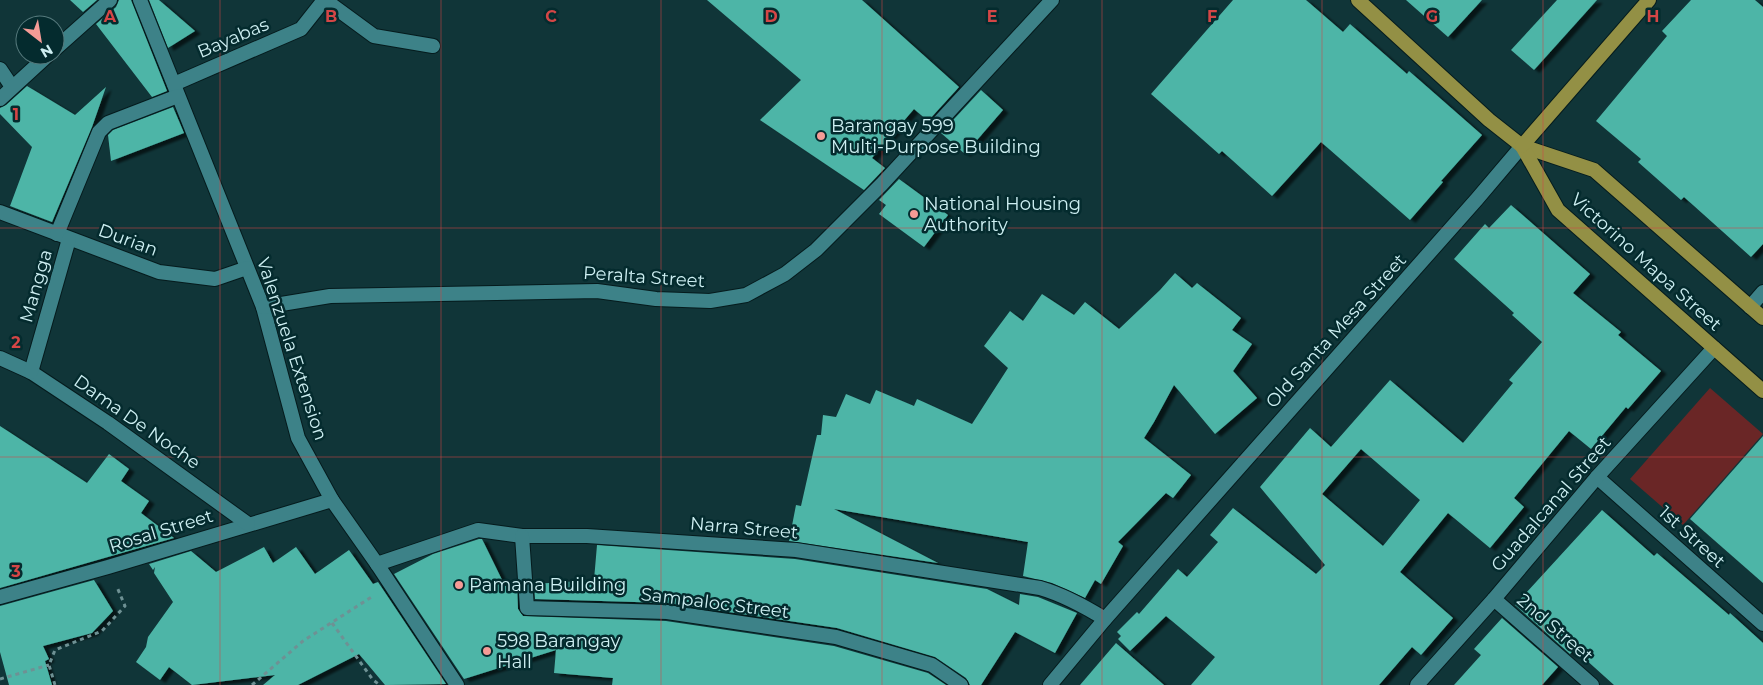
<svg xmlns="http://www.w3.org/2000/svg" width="1763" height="685" font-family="Montserrat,sans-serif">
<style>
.green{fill:#6a2626}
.building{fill:#4eb5a7;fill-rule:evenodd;filter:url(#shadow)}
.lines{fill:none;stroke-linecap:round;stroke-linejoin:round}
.service-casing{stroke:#051b1d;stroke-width:16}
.pedestrian-casing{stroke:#051b1d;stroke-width:16}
.minor-casing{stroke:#051b1d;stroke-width:16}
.secondary-casing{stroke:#051b1d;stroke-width:16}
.primary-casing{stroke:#051b1d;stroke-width:16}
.path{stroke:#6e9194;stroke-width:3;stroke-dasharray:4 4;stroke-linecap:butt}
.service{stroke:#3d8288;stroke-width:14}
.pedestrian{stroke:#3d8288;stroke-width:14}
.minor{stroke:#3d8288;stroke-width:14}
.secondary{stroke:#3d8288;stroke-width:14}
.primary{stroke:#939045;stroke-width:14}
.grid{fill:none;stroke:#d54646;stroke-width:1;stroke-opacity:0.55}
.poi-dot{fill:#f59b96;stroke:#042b2e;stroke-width:2}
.labels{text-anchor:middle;stroke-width:5;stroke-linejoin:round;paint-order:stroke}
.street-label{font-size:18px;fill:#ceeff2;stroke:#042b2e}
.poi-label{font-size:18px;fill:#ceeff2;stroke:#042b2e;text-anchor:start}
.grid-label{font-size:16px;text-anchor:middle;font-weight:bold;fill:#d54646;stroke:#042b2e;stroke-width:5;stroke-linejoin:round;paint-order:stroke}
</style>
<defs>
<filter id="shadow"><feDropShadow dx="5.5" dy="3" stdDeviation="1" flood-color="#0009"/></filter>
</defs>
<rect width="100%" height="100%" fill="#103538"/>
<polygon class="green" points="1710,388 1763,434 1683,525 1630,479"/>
<g class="building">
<polygon points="70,0 97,0 83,12"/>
<polygon points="119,0 131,0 167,91 152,97 96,24 116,7"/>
<polygon points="149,0 159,0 195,31 168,48"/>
<polygon points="707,0 862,0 959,87 928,121 914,109 872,158 885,168 864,190 760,120 801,80"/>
<polygon points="1233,0 1306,0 1343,32 1350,24 1407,74 1409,71 1482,135 1441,181 1443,182 1410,220 1321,142 1272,196 1222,151 1219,154 1151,94"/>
<polygon points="1406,0 1482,0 1448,37"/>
<polygon points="1557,0 1597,0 1534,70 1511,50"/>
<polygon points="1691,0 1755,0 1763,7 1763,244 1751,257 1684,197 1681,200 1638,162 1641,159 1596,121 1667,36 1662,31"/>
<polygon points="27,86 75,115 106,87 92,127 52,222 10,206 32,147 0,114 0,108 6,105"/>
<polygon points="981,90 1003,110 965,154 941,133"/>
<polygon points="173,107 184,133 111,161 108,135 113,130"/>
<polygon points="899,179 948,215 924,247 879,214 886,205 879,200"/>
<path d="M 1511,205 L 1590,274 L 1573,293 L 1621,332 L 1618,335 L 1661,371 L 1628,409 L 1626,407 L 1591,449 L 1569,431 L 1514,498 L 1524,507 L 1490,548 L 1448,513 L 1400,572 L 1453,618 L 1421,655 L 1412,647 L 1379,685 L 1191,685 L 1215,657 L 1166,616 L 1130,651 L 1118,639 L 1121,636 L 1117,632 L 1137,612 L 1139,614 L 1178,569 L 1187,577 L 1218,542 L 1210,535 L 1233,508 L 1316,574 L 1325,565 L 1260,487 L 1310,428 L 1331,447 L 1390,380 L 1463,443 L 1513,383 L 1509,380 L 1542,342 L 1512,315 L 1514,313 L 1454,259 L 1485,224 L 1489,228 ZM 1361,449 L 1420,500 L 1383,546 L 1322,494 Z"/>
<polygon points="1175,273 1192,288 1197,283 1241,318 1232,330 1252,344 1233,371 1257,398 1215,434 1174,385 1154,422 1144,438 1191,475 1173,498 1166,493 1118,542 1123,546 1101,584 1095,580 1085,598 1052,583 1023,576 1028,542 834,509 938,563 789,541 796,505 801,506 817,435 821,435 823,415 836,417 846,394 870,404 876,390 914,406 917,399 972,424 1008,368 984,346 1010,311 1023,321 1042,294 1074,315 1085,302 1119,329 1160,290"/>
<polygon points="0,426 87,483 109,454 129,469 121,481 149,501 141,513 174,538 0,588"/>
<polygon points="1763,436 1763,583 1690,519"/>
<polygon points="1602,510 1654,556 1657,553 1729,615 1730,613 1763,643 1763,685 1614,685 1574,649 1570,654 1515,605"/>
<polygon points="479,539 482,539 505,586 517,585 518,609 523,616 666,621 834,646 928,673 946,685 612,685 613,678 554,673 556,650 464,679 394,574 433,554"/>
<polygon points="597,545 795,559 987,589 1019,605 1020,594 1038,597 1077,613 1055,653 1015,632 981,685 970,685 966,678 935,657 837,628 668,603 535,599 534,584 594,580"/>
<polygon points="264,547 273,563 296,547 315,574 349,550 373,584 378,582 446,684 385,685 359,654 298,685 263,685 275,675 192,685 169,667 160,680 136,662 146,647 148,637 173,602 154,573 155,567 153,570 149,564 191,551 216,572"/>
<polygon points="94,580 113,611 92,633 43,646 49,659 45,661 52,685 9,685 0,652 0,606"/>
<polygon points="1502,618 1558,667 1542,685 1454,685 1481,655 1474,649"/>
<polygon points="1116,643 1164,685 1080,685"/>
</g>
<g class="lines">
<g class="service-casing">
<path id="service" d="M 377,564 L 478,530 L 522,536 L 587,536 L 796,550 L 1040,588 C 1064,595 1084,606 1105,619"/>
</g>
<g class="pedestrian-casing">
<g id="pedestrian">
<polyline points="522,536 527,608 667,612 836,637 932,665 961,685"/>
<polyline points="0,597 108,567 332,500"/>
</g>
</g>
<g class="minor-casing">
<g id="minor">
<polyline points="140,0 263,307 298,438 332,500 377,564 457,685"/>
<polyline points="325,0 374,36 433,46"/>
<polyline points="55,49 110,0"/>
<polyline points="0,69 12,87"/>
<polyline points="174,84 301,29 324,0"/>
<polyline points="0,99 48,55"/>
<polyline points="0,212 159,272 215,279 247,268"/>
<polyline points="57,234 99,132 108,123 178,96"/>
<polyline points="263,307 330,296 597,291 656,299 710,301 746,295 785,274 816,250 882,184 1052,0"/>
<polyline points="1750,307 1763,292"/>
<polyline points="0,358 31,372 108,423 248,524"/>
<polyline points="31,372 69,239"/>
<polyline points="1597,477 1763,624"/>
<polyline points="1494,599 1592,685"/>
<polyline points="1417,685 1494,599 1597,477 1714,348"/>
</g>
</g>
<g class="secondary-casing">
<polyline id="secondary" points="1050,685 1105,619 1477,199 1522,146"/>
</g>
<g class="primary-casing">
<g id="primary">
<polyline points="1358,0 1489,120 1522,146 1594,170 1763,318"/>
<polyline points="1522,146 1558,210 1763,391"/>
<polyline points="1522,146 1649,0"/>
</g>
</g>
<g class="path">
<polyline points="332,623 373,680 380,685"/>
<polyline points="0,679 49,665"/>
<polyline points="55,685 49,665 55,650 102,631 125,606 117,587"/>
<polyline points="252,685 303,641 373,596"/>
</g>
<use href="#service" class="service"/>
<use href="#pedestrian" class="pedestrian"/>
<use href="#minor" class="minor"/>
<use href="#secondary" class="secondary"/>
<use href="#primary" class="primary"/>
</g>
<path class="grid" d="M 220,0 L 220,685M 441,0 L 441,685M 661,0 L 661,685M 882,0 L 882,685M 1102,0 L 1102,685M 1322,0 L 1322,685M 1543,0 L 1543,685M 0,228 L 1763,228M 0,457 L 1763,457"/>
<g class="poi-dot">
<circle cx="821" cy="136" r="5"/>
<circle cx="914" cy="214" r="5"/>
<circle cx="459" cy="585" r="5"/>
<circle cx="487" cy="651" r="5"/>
</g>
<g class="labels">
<g class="street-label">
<text transform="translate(233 38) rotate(-23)" y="6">Bayabas</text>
<text transform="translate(128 240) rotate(20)" y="6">Durian</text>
<text transform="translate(1646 262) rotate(42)" y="6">Victorino Mapa Street</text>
<text transform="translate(644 277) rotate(4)" y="6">Peralta Street</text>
<text transform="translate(36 286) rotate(-74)" y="6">Mangga</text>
<text transform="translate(1336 331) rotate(-48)" y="6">Old Santa Mesa Street</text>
<text transform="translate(292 349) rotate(72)" y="6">Valenzuela Extension</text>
<text transform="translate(137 422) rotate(35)" y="6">Dama De Noche</text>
<text transform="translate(1551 504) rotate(-49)" y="6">Guadalcanal Street</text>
<text transform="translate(744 528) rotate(5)" y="6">Narra Street</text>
<text transform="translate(161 531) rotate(-17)" y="6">Rosal Street</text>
<text transform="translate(1692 537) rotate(42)" y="6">1st Street</text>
<text transform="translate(715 603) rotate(7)" y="6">Sampaloc Street</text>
<text transform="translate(1555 628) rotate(41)" y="6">2nd Street</text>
</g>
<g class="poi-label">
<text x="831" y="132">Barangay 599<tspan x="831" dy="21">Multi-Purpose Building</tspan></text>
<text x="924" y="210">National Housing<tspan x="924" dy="21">Authority</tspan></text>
<text x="469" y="591">Pamana Building</text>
<text x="497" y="647">598 Barangay<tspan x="497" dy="21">Hall</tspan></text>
</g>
</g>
<g class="grid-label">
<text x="110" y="22">A</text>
<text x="331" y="22">B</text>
<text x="551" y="22">C</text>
<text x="771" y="22">D</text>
<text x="992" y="22">E</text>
<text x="1212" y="22">F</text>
<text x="1432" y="22">G</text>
<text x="1653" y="22">H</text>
<text x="16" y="120">1</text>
<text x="16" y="348">2</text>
<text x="16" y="577">3</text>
</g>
<g transform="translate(40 40) rotate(149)"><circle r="24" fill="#042b2e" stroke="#55797c"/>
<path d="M0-4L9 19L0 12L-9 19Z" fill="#f59b96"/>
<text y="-8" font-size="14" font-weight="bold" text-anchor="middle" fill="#ceeff2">N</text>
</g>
</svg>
